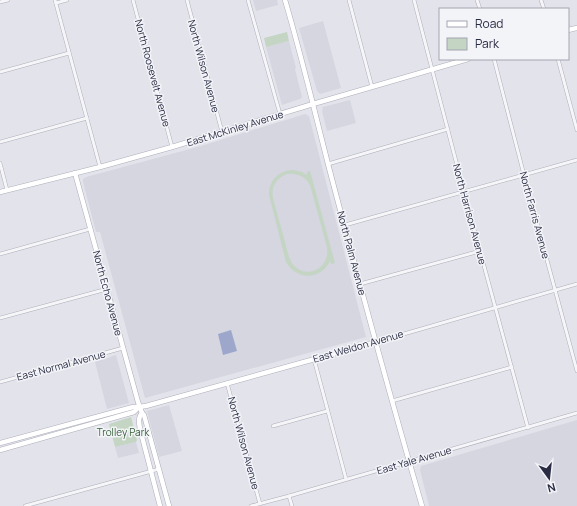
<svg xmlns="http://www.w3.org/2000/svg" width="577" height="506" font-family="Manrope,sans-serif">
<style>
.built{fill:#d5d6e0}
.green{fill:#c4d5c4;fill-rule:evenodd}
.water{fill:#9da7cc}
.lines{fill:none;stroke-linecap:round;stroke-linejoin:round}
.street-casing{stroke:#acadb9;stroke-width:4}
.secondary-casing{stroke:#acadb9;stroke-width:5.5}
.street{stroke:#f6f6f9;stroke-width:3}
.secondary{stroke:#fff;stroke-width:4.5}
.labels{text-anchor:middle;stroke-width:3;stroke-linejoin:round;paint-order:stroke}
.street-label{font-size:10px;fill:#2a2c44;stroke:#f3f4f8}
.park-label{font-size:10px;fill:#37603b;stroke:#f3f4f8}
</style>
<rect width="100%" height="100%" fill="#e3e4eb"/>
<g class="built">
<polygon points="253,0 277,0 278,5 256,11"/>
<polygon points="323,21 341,88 320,94 317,91 299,28"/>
<polygon points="289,41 296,68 295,69 302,97 300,99 282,105 266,47"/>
<polygon points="350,100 356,123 327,131 322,111 323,107"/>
<polygon points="305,114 309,116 366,337 145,398 100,232 96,232 83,182 83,179 86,177 201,146"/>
<polygon points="116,355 129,403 107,409 95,362"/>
<polygon points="169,405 182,451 159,457 147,411"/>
<polygon points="577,420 577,506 429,506 420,470 421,466"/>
<polygon points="136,442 139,453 118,458 115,447"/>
</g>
<g class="green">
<polygon points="287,32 289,41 266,47 264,38"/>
<path d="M 294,170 L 302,172 L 307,175 L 307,172 L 310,171 L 335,263 L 331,264 L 330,261 C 321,280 297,281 286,262 L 269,195 C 269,180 279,170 294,170 ZM 287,174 C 297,173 305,176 310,185 L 327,247 C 331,273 298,282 289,257 L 273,198 C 271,187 276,178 287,174 Z"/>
<polygon points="131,417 137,440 136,442 115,447 109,424"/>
</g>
<polygon class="water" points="231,330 237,351 223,355 218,334"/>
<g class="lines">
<g class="street-casing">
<g id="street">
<polyline points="55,0 100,167"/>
<polyline points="133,0 172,147"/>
<polyline points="187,0 222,132"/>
<polyline points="248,0 280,114"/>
<polyline points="349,0 372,87"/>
<polyline points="414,0 464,192 528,428"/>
<polyline points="477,0 480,9"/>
<polyline points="541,0 544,9"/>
<polyline points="0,2 8,0"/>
<polyline points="56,3 67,0"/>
<polyline points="494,59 524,175 577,371"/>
<polyline points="558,59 577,130"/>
<polyline points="0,72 69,53"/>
<polyline points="0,142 87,118"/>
<polyline points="0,163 7,190"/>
<polyline points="328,164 448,129"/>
<polyline points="345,225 577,160"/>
<polyline points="0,254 90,229"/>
<polyline points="360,284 480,251"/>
<polyline points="0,318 107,289"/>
<polyline points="376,342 577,284"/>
<polyline points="314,359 346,479"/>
<polyline points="0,382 123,348"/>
<polyline points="227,383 260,504"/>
<polyline points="392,401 512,367"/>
<polyline points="273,426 327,411"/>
<polyline points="289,496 292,506"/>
<polyline points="25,506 159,469"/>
<polyline points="251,506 289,496 577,413"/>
</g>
</g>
<g class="secondary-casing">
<g id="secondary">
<path d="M 285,0 C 301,54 314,109 328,164 C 358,278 389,393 422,506"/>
<polyline points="568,30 577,28"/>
<polyline points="75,173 138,402 142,413 144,415 169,506"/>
<polyline points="0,192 100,167 172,147 313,104 468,59"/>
<path d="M 142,413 C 138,417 139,423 140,429 L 160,506"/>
<polyline points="0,443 133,407 139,407 146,406 376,342"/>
<polyline points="0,450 134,412 139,407"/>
</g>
</g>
<use href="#street" class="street"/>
<use href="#secondary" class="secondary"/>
</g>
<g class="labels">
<g class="street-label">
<text transform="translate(204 66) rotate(75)" y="4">North Wilson Avenue</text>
<text transform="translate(153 73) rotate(75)" y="4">North Roosevelt Avenue</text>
<text transform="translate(235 128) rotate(-17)" y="4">East McKinley Avenue</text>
<text transform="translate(470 214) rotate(75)" y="4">North Harrison Avenue</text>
<text transform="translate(535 215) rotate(75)" y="4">North Farris Avenue</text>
<text transform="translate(352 253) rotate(75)" y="4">North Palm Avenue</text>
<text transform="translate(108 293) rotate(75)" y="4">North Echo Avenue</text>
<text transform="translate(358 346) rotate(-16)" y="4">East Weldon Avenue</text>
<text transform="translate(61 365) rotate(-15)" y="4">East Normal Avenue</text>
<text transform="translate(244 443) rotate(75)" y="4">North Wilson Avenue</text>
<text transform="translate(414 460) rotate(-16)" y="4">East Yale Avenue</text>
</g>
<g class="park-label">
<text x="123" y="436">Trolley Park</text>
</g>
</g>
<rect x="439" y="8" width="130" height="52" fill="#f3f4f8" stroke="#a3a4b0"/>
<rect x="447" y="21" width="20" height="6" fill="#ffffff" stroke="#a3a4b0"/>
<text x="475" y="28" font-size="12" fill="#2a2c44">Road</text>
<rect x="447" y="38" width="20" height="12" fill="#c4d5c4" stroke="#a3a4b0"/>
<text x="475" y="48" font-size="12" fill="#2a2c44">Park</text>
<g transform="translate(549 478) rotate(165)" stroke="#f3f4f8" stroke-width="3" paint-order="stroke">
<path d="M0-3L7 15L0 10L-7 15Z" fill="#2a2c44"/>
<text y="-6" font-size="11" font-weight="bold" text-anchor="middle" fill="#2a2c44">N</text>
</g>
</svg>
